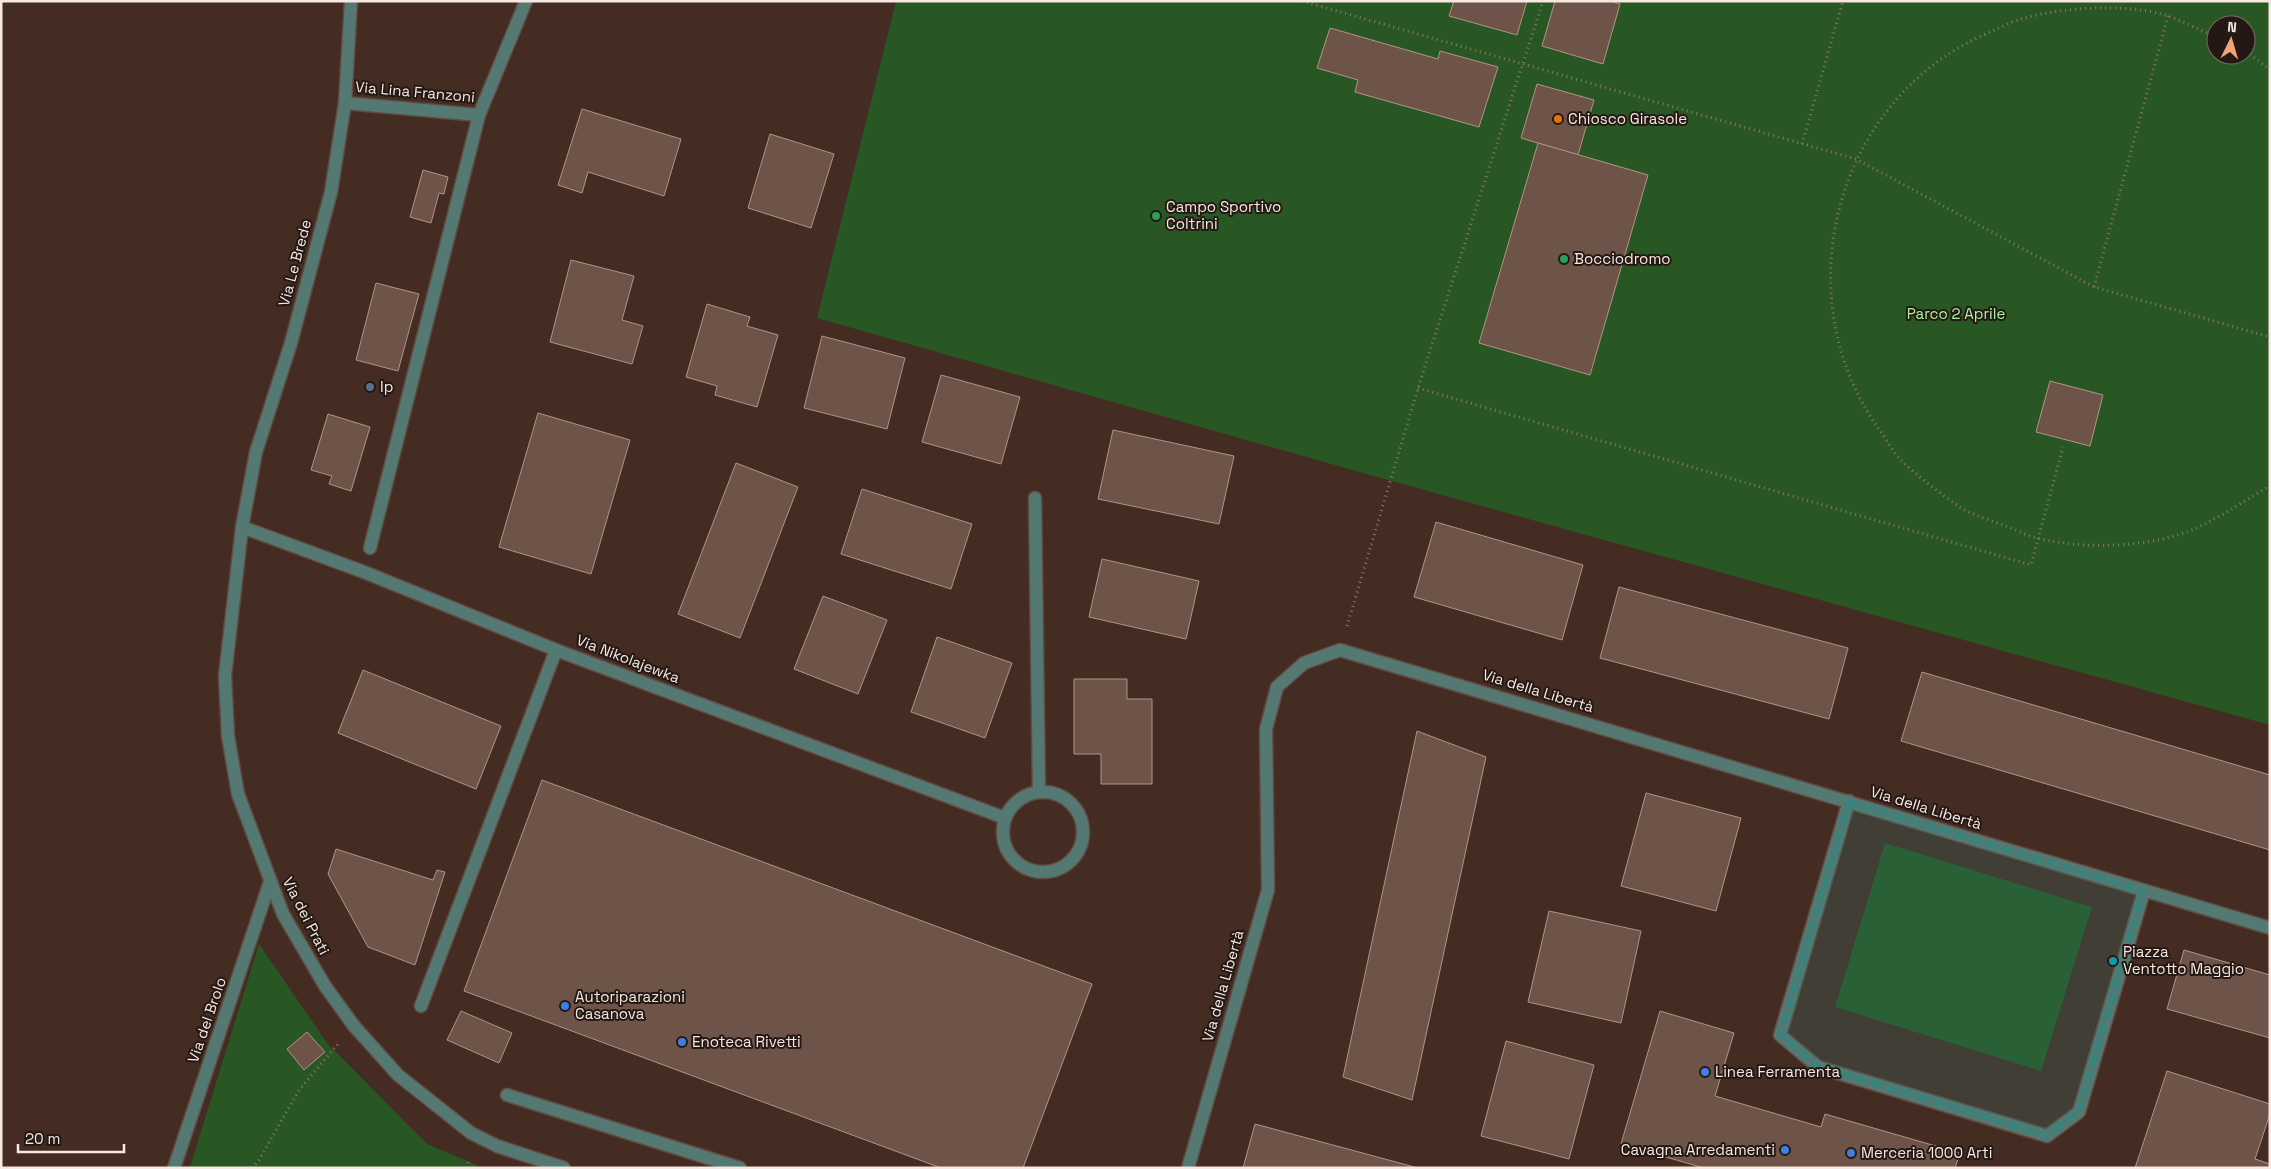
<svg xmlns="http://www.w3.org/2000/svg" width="2271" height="1169" font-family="'Space Grotesk',sans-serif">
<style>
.green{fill:#295724;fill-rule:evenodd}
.building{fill:#6d5348;stroke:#b19488}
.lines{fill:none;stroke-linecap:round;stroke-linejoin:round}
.service-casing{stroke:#614a42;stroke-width:15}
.pedestrian-casing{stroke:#614a42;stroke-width:15}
.minor-casing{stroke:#614a42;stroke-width:15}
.path{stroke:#8b766e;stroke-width:3;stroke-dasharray:1 4;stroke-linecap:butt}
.service{stroke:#547973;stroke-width:12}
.pedestrian{stroke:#547973;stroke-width:12}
.minor{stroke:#547973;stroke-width:12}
.marked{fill:#32877f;fill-opacity:0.2;stroke:#32877f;stroke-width:4;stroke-dasharray:10 6;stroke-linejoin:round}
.food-dot{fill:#e8710a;stroke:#231813;stroke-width:2}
.leisure-dot{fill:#2e9e5b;stroke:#231813;stroke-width:2}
.service-dot{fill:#5c6f8a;stroke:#231813;stroke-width:2}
.culture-dot{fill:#0f9aa8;stroke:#231813;stroke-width:2}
.shop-dot{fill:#3f7fe0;stroke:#231813;stroke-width:2}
.labels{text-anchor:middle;stroke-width:4;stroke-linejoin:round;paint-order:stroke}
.street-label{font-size:15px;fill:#f8e8e2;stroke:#231813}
.poi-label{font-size:15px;fill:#f8e8e2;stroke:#231813;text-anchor:start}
.park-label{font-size:15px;fill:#adf1a3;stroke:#231813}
</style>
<rect width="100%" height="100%" fill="#442c23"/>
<g class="green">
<path d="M 896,1 L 2270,1 L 2270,725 L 1356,471 L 817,318 ZM 2216,25 L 2246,25 L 2246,55 L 2216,55 Z"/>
<polygon points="1885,843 2092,907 2041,1071 1835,1007"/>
<polygon points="259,944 327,1043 427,1144 479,1166 478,1168 190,1167"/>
</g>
<g class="building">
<polygon points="1454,1 1527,1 1517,35 1449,16"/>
<polygon points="1555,1 1611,1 1620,4 1603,64 1542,46"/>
<polygon points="1330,28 1438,59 1440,51 1498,67 1479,127 1355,92 1358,80 1317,68"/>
<polygon points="1537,84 1594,100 1578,155 1521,138"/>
<polygon points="582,109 681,139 664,196 588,172 582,193 558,185"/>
<polygon points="770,134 834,154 811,228 748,208"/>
<polygon points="1538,143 1648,175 1590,375 1479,343"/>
<polygon points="423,170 448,177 444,194 439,193 431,223 410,217"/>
<polygon points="571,260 634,276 622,320 643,326 632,364 550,342"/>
<polygon points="376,283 419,294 398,371 356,360"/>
<polygon points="707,304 750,317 747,326 778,335 757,407 715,395 717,386 686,377"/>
<polygon points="822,336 905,358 887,429 804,408"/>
<polygon points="941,375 1020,397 1001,464 922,442"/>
<polygon points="2050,381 2103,395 2090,446 2036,432"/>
<polygon points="538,413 630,440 591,574 499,547"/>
<polygon points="328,414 370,427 351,491 329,484 332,476 311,470"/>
<polygon points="1113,430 1234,456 1219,524 1098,499"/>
<polygon points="736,463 798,487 740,638 678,614"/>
<polygon points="862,489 972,524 951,589 841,554"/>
<polygon points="1436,522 1583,565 1562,640 1414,597"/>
<polygon points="1102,559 1199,581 1186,639 1089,617"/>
<polygon points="1619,587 1848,648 1829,719 1600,658"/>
<polygon points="823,596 887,620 858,694 794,669"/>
<polygon points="937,637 1012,663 985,738 911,712"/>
<polygon points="363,670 501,726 476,789 338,733"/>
<polygon points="1922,672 2270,775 2270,850 1901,741"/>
<polygon points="1074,679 1127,679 1127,699 1152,699 1152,784 1101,784 1101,754 1074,754"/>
<polygon points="1417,731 1486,757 1412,1100 1343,1077"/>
<polygon points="542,780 1092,984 1023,1168 941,1168 464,991"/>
<polygon points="1646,793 1741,818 1716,911 1621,886"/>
<polygon points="336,849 433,880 437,870 445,872 415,965 368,947 328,874"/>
<polygon points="1549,911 1641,931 1621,1023 1528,1002"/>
<polygon points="2184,950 2270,975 2270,1038 2167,1009"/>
<polygon points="461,1011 512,1033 499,1063 447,1040"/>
<polygon points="1660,1011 1734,1033 1715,1096 1821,1127 1825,1114 1960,1153 1955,1168 1704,1168 1621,1144"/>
<polygon points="307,1032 325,1052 304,1070 287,1049"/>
<polygon points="1506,1041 1594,1065 1569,1159 1481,1136"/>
<polygon points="2167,1071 2270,1104 2270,1114 2255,1159 2270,1164 2270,1168 2135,1168"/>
<polygon points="1255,1124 1418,1168 1243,1168"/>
</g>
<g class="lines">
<g class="service-casing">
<g id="service">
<polyline points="1035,498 1039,792"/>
<polyline points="370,548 479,115"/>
<polyline points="421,1006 556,650"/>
<polyline points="507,1095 740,1168"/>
</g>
</g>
<g class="pedestrian-casing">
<polyline id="pedestrian" points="174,1168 270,882"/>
</g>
<g class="minor-casing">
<g id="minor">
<polyline points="351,1 345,103 331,192 291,343 256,452 242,527 225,676 228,736 238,794 283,914 325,986 354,1026 398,1075 471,1133 497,1146 564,1168"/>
<polyline points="345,103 479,115 526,1"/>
<polyline points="242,527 364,572 556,650 1005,818"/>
<circle cx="1043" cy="832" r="40"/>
<polyline points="1849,801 1780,1035 1818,1067 2047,1136 2079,1112 2144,891"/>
<polyline points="1188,1168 1268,890 1266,729 1277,687 1304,663 1340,650 2270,928"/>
</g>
</g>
<g class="path">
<polyline points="1302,1 1856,159 2094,287 2270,337"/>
<path d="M 2216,37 C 2200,30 2185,22 2168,16 C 2129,3 2065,7 2025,18 C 2012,21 2000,28 1988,33 C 1833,99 1783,299 1881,432 C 1887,441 1893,452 1901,460 C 1917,476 1942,495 1960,507 C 1974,516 1993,521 2008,527 C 2019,531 2030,537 2041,539 C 2087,549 2150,548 2194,529 C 2220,518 2245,500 2270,486"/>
<polyline points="2246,51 2270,70"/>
<polyline points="1802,144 1843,1"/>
<polyline points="2094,287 2168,16"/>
<polyline points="1418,388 2031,565 2063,447"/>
<polyline points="1347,626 1418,388 1543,1"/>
<polyline points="252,1168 259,1160 299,1090 338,1044"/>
<polyline points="467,1168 469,1161"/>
</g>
<use href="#service" class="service"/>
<use href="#pedestrian" class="pedestrian"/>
<use href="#minor" class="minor"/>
</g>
<path class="marked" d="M 1849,801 L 2144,891 L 2079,1112 L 2047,1136 L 1818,1067 L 1780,1035 Z"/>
<circle class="food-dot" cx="1558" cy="119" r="5"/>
<g class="leisure-dot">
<circle cx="1156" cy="216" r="5"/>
<circle cx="1564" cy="259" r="5"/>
</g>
<circle class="service-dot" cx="370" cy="387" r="5"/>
<circle class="culture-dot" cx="2113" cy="961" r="5"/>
<g class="shop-dot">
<circle cx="565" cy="1006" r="5"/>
<circle cx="682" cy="1042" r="5"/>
<circle cx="1705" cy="1072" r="5"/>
<circle cx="1785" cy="1150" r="5"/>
<circle cx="1851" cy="1153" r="5"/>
</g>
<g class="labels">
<g class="street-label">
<text transform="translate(415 92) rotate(5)" y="5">Via Lina Franzoni</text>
<text transform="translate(295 263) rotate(-75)" y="5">Via Le Brede</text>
<text transform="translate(628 659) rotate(21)" y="5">Via Nikolajewka</text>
<text transform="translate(1538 691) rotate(17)" y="5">Via della Libertà</text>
<text transform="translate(1926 808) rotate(17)" y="5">Via della Libertà</text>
<text transform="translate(306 916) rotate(63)" y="5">Via dei Prati</text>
<text transform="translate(1223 986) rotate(-74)" y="5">Via della Libertà</text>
<text transform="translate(207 1020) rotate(-71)" y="5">Via del Brolo</text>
</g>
<g class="poi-label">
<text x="1568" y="124">Chiosco Girasole</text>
<text x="1166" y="212">Campo Sportivo<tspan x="1166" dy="17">Coltrini</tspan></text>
<text x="1574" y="264">Bocciodromo</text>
<text x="380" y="392">Ip</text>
<text x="2123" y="957">Piazza<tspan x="2123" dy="17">Ventotto Maggio</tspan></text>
<text x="575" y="1002">Autoriparazioni<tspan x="575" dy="17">Casanova</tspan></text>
<text x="692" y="1047">Enoteca Rivetti</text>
<text x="1715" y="1077">Linea Ferramenta</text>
<text x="1775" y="1155" text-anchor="end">Cavagna Arredamenti</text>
<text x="1861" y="1158">Merceria 1000 Arti</text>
</g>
<g class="park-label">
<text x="1956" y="319">Parco 2 Aprile</text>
</g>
</g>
<rect width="2271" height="1169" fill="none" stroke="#f8e8e2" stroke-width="5"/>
<g transform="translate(2231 40) rotate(5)"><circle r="24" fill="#231813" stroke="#786b66"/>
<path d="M0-4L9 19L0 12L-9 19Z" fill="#f0a279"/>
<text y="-8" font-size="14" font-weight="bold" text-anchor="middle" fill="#f8e8e2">N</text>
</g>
<path d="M18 1144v8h106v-8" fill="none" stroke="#f8e8e2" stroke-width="2.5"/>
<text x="25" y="1144" font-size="15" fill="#f8e8e2" stroke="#231813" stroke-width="4" paint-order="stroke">20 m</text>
</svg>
